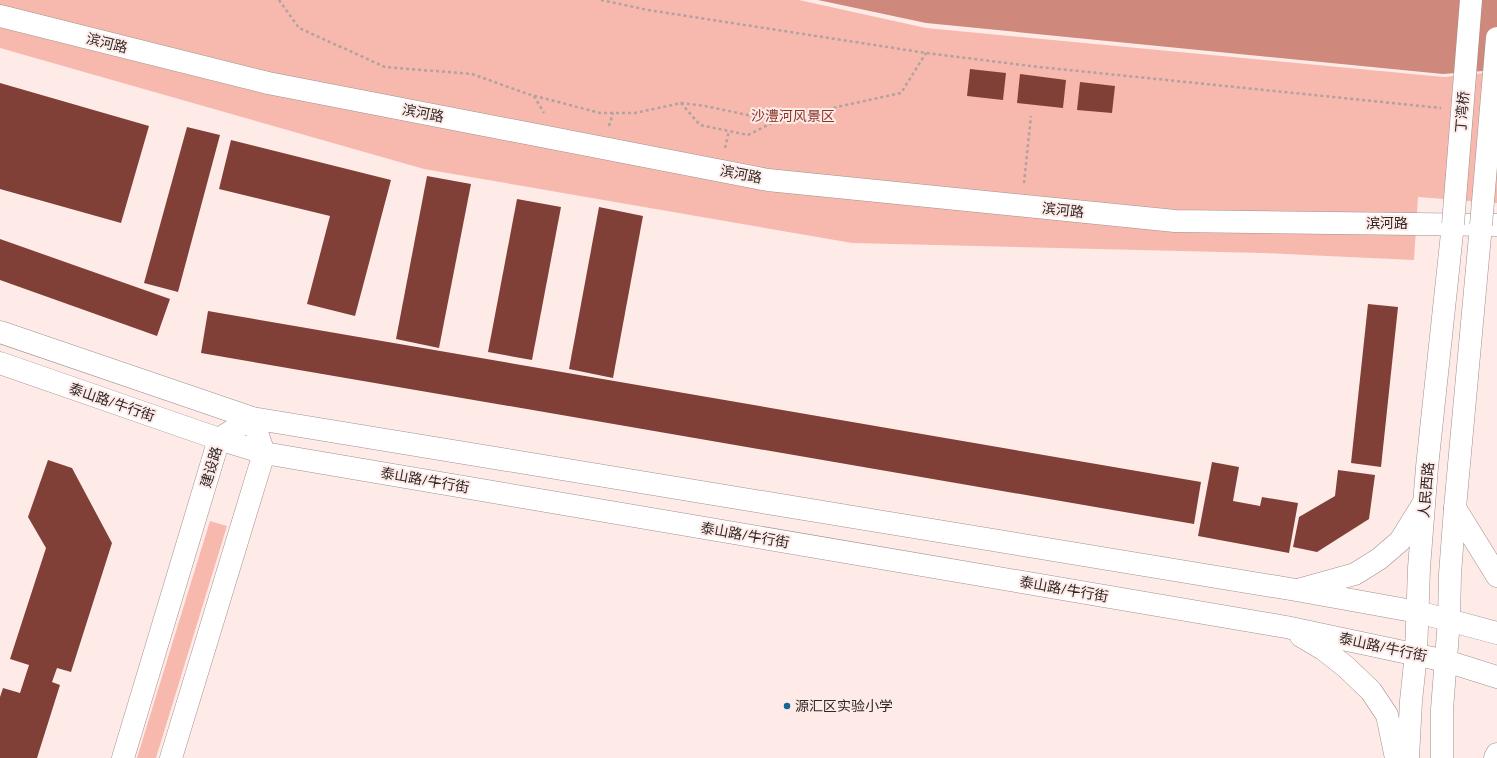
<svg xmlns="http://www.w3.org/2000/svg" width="1497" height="758" font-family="Barlow,'Noto Sans SC',sans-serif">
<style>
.green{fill:#f7b9ae}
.water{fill:#cf887c}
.building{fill:#804037}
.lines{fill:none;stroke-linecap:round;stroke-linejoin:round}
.minor-casing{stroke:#a1908d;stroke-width:23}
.major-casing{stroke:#a1908d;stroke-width:23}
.path{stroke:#b1a2a0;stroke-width:2.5;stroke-dasharray:3 3;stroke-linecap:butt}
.minor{stroke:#fff;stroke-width:22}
.major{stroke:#fff;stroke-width:22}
.major-bridge-casing{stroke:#a1908d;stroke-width:23;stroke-linecap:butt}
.major-bridge{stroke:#fff;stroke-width:22}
.poi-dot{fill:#0f6898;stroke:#feebe8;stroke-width:1.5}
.labels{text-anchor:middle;stroke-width:4;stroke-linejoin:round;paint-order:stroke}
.street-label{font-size:14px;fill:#2e2726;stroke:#feebe8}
.park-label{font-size:14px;fill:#8a3429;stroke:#feebe8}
.poi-label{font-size:14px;fill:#2e2726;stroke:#feebe8;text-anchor:start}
</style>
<rect width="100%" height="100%" fill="#feebe8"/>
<g class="green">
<polygon points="0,0 799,0 926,28 1444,77 1497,72 1497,203 1418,197 1414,260 1262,253 852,243 424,169 0,48"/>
<polygon points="210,521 227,526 156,758 137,758"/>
</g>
<polygon class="water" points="818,0 1497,0 1497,70 1443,74 926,23"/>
<g class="building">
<polygon points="970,69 1006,73 1003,100 967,96"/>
<polygon points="1020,74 1066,80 1063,108 1017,103"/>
<polygon points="1080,82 1115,86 1112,113 1077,110"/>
<polygon points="0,83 149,126 121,223 0,189"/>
<polygon points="187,127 220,135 178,292 144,283"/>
<polygon points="231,140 391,180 355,316 307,304 330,216 219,189"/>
<polygon points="427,176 471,184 439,348 396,339"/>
<polygon points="517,199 561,207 532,360 488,352"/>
<polygon points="599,207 643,216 613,378 569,369"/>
<polygon points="0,239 170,299 157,336 0,280"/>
<polygon points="1368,304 1398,307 1381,467 1351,463"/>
<polygon points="208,311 1201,482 1194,524 201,353"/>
<polygon points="48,460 72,468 112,543 71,672 57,668 52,682 60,685 37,758 0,758 0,697 3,688 20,693 29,665 10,659 46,548 28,517"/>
<polygon points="1212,462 1239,467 1233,501 1260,506 1262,497 1298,503 1289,553 1198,536"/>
<polygon points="1338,470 1375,475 1369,519 1317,552 1293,547 1299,517 1335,496"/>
</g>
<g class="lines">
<g class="minor-casing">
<g id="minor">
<polyline points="0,16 268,83 768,180 1175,221 1497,225"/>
<polyline points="123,758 219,439 252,418 264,453 171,758"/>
</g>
</g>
<g class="major-casing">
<g id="major">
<polyline points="0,332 252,418 1296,590 1418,612 1497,633"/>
<polyline points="0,363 219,439 264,453 1286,627 1446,661 1497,677"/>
<polyline points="1455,508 1497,576"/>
<polyline points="1301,589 1355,574 1379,559 1400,541 1423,504"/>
<polyline points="1301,636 1323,649 1346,667 1371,691 1387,715 1396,758"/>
<polyline points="1408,758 1411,701 1416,654 1419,568 1427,467 1453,224"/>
<polyline points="1442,758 1442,709 1449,620 1450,574 1455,508 1481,225"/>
<polyline points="1495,758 1497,754"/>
</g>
</g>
<g class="path">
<polyline points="279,0 299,28 385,67 472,74 528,94 600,113 635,113 681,103 705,106 776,121 800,118 837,107 901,93 926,53"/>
<polyline points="601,0 648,10 926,53 1039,67 1441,108"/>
<polyline points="534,96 544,113"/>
<polyline points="681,103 700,125 748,135 776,121"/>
<polyline points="609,126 613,113"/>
<polyline points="725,148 729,131"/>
<polyline points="1024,183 1031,116"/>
</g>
<use href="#minor" class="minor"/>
<use href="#major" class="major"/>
<g class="major-bridge-casing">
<g id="major-bridge">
<polyline points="1453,224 1471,0"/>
<polyline points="1481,225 1497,38"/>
</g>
</g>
<use href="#major-bridge" class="major-bridge"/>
</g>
<circle class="poi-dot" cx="787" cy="706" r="4"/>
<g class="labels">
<g class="street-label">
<text transform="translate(107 43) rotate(14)" y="5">滨河路</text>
<text transform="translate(1462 112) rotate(-85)" y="5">丁湾桥</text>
<text transform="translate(423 113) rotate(11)" y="5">滨河路</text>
<text transform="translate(741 174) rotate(11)" y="5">滨河路</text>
<text transform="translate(1063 210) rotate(6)" y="5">滨河路</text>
<text x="1387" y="228">滨河路</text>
<text transform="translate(112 402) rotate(19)" y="5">泰山路/牛行街</text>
<text transform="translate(211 467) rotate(-73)" y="5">建设路</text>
<text transform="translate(425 480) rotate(10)" y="5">泰山路/牛行街</text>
<text transform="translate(1426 490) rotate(-85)" y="5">人民西路</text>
<text transform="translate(745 535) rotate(10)" y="5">泰山路/牛行街</text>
<text transform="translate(1064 589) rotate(10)" y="5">泰山路/牛行街</text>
<text transform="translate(1383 647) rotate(12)" y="5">泰山路/牛行街</text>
</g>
<g class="park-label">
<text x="793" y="121">沙澧河风景区</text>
</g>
<g class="poi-label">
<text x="795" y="711">源汇区实验小学</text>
</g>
</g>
</svg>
